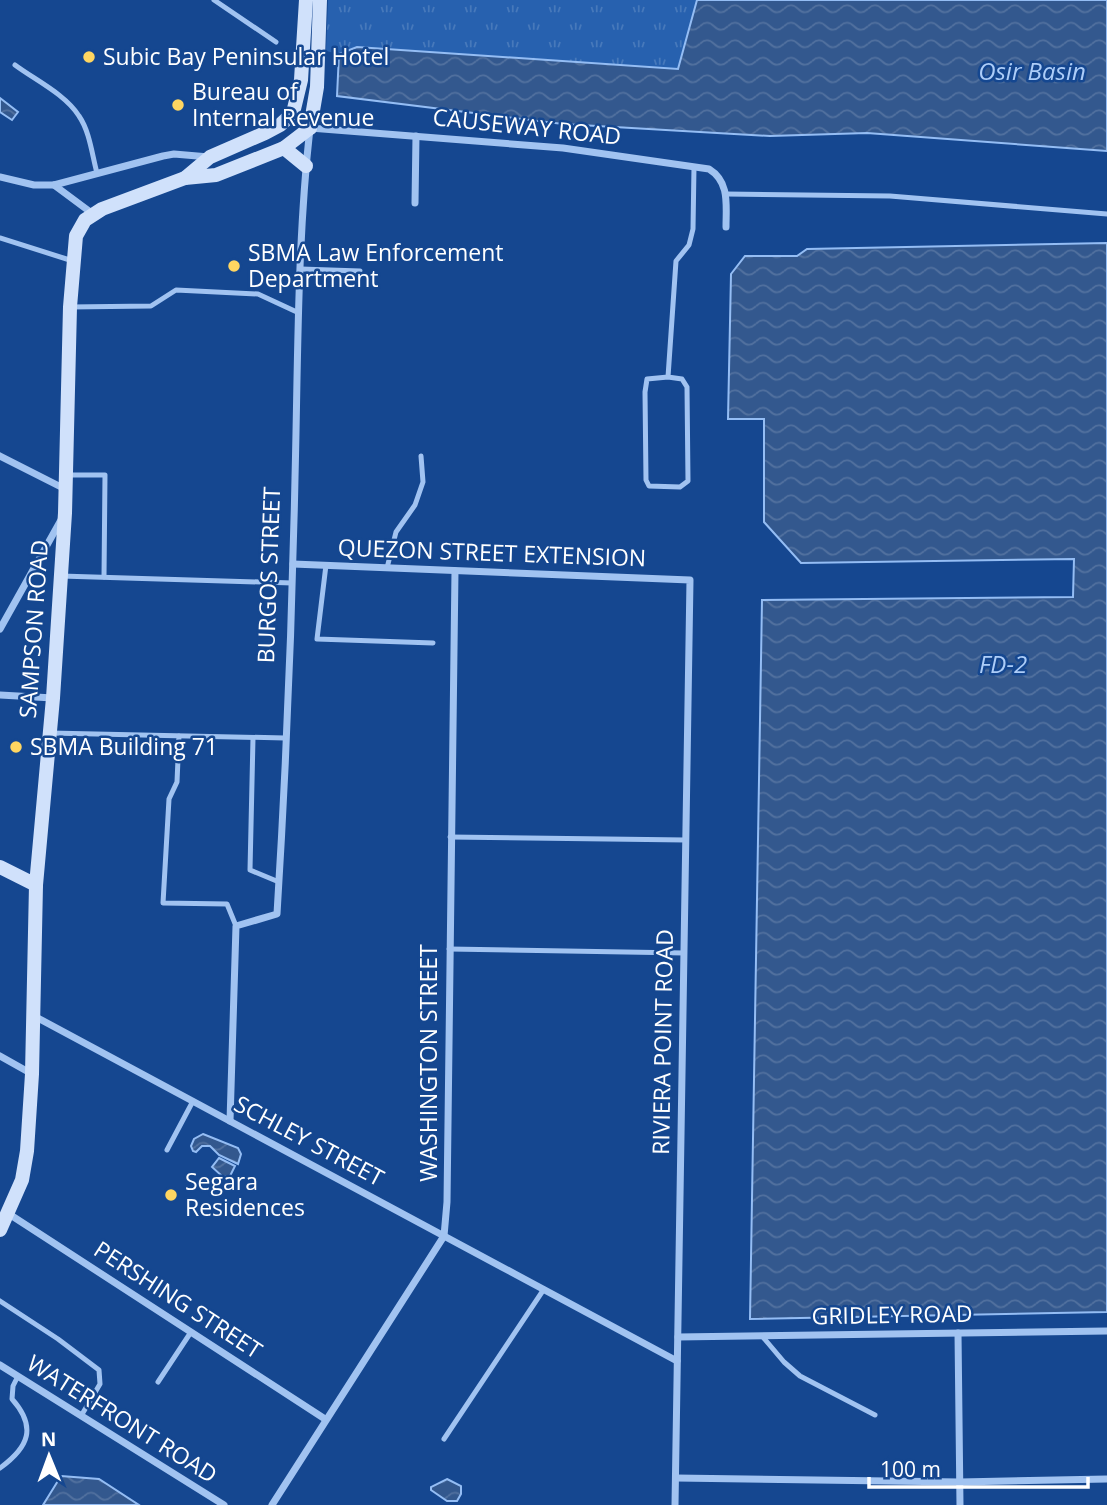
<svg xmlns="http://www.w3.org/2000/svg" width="1107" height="1505" font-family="'Open Sans',sans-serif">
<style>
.grass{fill:url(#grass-tufts)}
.water{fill:url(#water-waves);stroke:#94bdf4;stroke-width:2}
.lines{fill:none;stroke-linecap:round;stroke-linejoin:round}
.lane{stroke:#a1c3f1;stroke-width:5}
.street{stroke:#a1c3f1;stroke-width:7}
.secondary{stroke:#d0e1fb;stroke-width:14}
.poi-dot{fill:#ffd661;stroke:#154790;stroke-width:2.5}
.labels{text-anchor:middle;stroke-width:5;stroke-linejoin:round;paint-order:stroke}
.poi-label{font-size:23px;fill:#fff;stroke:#154790;text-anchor:start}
.street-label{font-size:23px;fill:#fff;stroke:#154790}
.water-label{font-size:24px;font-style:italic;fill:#adcdf8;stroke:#154790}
</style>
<defs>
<pattern id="grass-tufts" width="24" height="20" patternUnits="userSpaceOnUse" patternTransform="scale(1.75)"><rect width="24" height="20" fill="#2761af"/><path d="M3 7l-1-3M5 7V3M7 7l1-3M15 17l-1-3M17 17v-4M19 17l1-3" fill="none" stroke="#4779bb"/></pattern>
<pattern id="water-waves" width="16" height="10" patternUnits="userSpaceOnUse" patternTransform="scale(1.75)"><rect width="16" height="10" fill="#33588e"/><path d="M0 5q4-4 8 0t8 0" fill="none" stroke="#52719f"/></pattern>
</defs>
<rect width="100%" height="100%" fill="#154790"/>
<polygon class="grass" points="328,0 697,0 678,69 357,47 339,54 326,51"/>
<g class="water">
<polygon points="697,0 1107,0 1107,151 867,133 770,136 563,124 337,96 339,54 357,47 678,69"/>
<polygon points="0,98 18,112 12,120 0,112"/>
<polygon points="1107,243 1107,1312 750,1319 762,600 1073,597 1074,559 801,563 764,522 764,419 728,419 731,274 745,256 797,256 807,249"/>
<polygon points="203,1134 238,1148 241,1154 238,1164 219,1155 210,1146 202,1146 196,1152 193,1151 191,1146 194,1139"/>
<polygon points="219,1158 235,1166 230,1176 223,1177 212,1167"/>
<polygon points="61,1476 99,1479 139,1505 43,1505"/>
<polygon points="447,1479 461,1486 461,1494 457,1501 447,1501 431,1490 431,1487"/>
</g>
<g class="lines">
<g class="lane">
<polyline points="214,0 276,42"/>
<path d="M 15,65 C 35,80 65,94 79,116 C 90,132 92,155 97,173"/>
<polyline points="726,194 890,196 1107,214"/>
<polyline points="0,238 73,261"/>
<polyline points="301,269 360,271"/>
<polyline points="70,307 151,306 176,290 258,294 299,313"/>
<polyline points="668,377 682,379 687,387 688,481 680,487 649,486 646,480 645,392 647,379 668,377 676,261 689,245 693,229 694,167"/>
<polyline points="66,475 105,475 104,577"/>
<polyline points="326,565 317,639 433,643"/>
<polyline points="387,568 396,532 415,505 423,482 421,456"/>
<polyline points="61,576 292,583"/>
<polyline points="50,733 285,738"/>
<polyline points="179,736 177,782 169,799 163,903 227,904 236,926"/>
<polyline points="253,738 250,870 279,882"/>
<polyline points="450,837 686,840"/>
<polyline points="449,949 684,953"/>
<polyline points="167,1150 193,1101"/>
<polyline points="0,1301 58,1339 99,1370 100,1384 81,1416"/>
<polyline points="762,1336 784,1362 800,1376 875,1415"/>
<polyline points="158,1382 191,1332"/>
<polyline points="444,1439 544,1289"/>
<path d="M 0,1468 C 29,1447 37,1427 12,1399 L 13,1386 L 18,1376"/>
</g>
<g class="street">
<polyline points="0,177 34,185 54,185 163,156 174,154 209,157"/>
<polyline points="54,185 93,214"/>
<polyline points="415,203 416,136"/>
<polyline points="0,456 65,489"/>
<polyline points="293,564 690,580 675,1505"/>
<polyline points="0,629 61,520"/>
<polyline points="0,695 53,698"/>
<polyline points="34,1016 677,1361"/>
<polyline points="0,1056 32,1074"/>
<path d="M 230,1121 L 236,926 L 277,914 C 286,769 292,623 295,478 C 298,362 297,244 310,128 L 563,148 L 709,169 C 730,182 726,205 726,227"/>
<polyline points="9,1214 325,1419"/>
<polyline points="958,1333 960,1505"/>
<polyline points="678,1337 1107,1331"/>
<polyline points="0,1365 224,1505"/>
<polyline points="676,1478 960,1482 1107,1479"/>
<polyline points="272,1505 444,1236 447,1202 455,571"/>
</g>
<g class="secondary">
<polyline points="310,128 317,87 320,0"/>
<polyline points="284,148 306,166"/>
<polyline points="185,178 210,157 265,133 280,125 293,113 301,80 306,0"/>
<polyline points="0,867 36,885"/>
<polyline points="0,1230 22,1180 27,1151 32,1074 36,885 53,698 65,513 70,307 76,236 85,220 102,209 185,178 216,175 284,148 310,128"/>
</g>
</g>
<g class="poi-dot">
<circle cx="89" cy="57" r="7"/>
<circle cx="178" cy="105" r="7"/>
<circle cx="234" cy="266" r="7"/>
<circle cx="16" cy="747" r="7"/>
<circle cx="171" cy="1195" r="7"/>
</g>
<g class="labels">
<g class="poi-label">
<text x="103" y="65">Subic Bay Peninsular Hotel</text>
<text x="192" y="100">Bureau of<tspan x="192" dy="26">Internal Revenue</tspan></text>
<text x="248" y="261">SBMA Law Enforcement<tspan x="248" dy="26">Department</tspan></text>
<text x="30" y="755">SBMA Building 71</text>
<text x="185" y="1190">Segara<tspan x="185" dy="26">Residences</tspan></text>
</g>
<g class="street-label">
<text transform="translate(527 127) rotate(6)" y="8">CAUSEWAY ROAD</text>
<text transform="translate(492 553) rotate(2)" y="8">QUEZON STREET EXTENSION</text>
<text transform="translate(269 575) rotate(-88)" y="8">BURGOS STREET</text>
<text transform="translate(34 629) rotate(-86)" y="8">SAMPSON ROAD</text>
<text transform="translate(663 1042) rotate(-89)" y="8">RIVIERA POINT ROAD</text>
<text transform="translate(429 1063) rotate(-90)" y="8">WASHINGTON STREET</text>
<text transform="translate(309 1141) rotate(28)" y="8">SCHLEY STREET</text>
<text transform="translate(178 1300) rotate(33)" y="8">PERSHING STREET</text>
<text transform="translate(892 1315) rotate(-1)" y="8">GRIDLEY ROAD</text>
<text transform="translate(122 1419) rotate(32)" y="8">WATERFRONT ROAD</text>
</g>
<g class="water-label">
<text x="1032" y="80">Osir Basin</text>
<text x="1003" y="673">FD-2</text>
</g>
</g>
<g transform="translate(49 1456) rotate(359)" stroke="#154790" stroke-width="5" paint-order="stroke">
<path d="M0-5L12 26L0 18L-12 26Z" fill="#ffffff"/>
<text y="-10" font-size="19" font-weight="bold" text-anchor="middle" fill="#ffffff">N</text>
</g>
<path d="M869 1477v10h219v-10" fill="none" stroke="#ffffff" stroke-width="3.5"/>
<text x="880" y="1477" font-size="21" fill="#ffffff" stroke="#154790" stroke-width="5" paint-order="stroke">100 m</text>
</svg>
